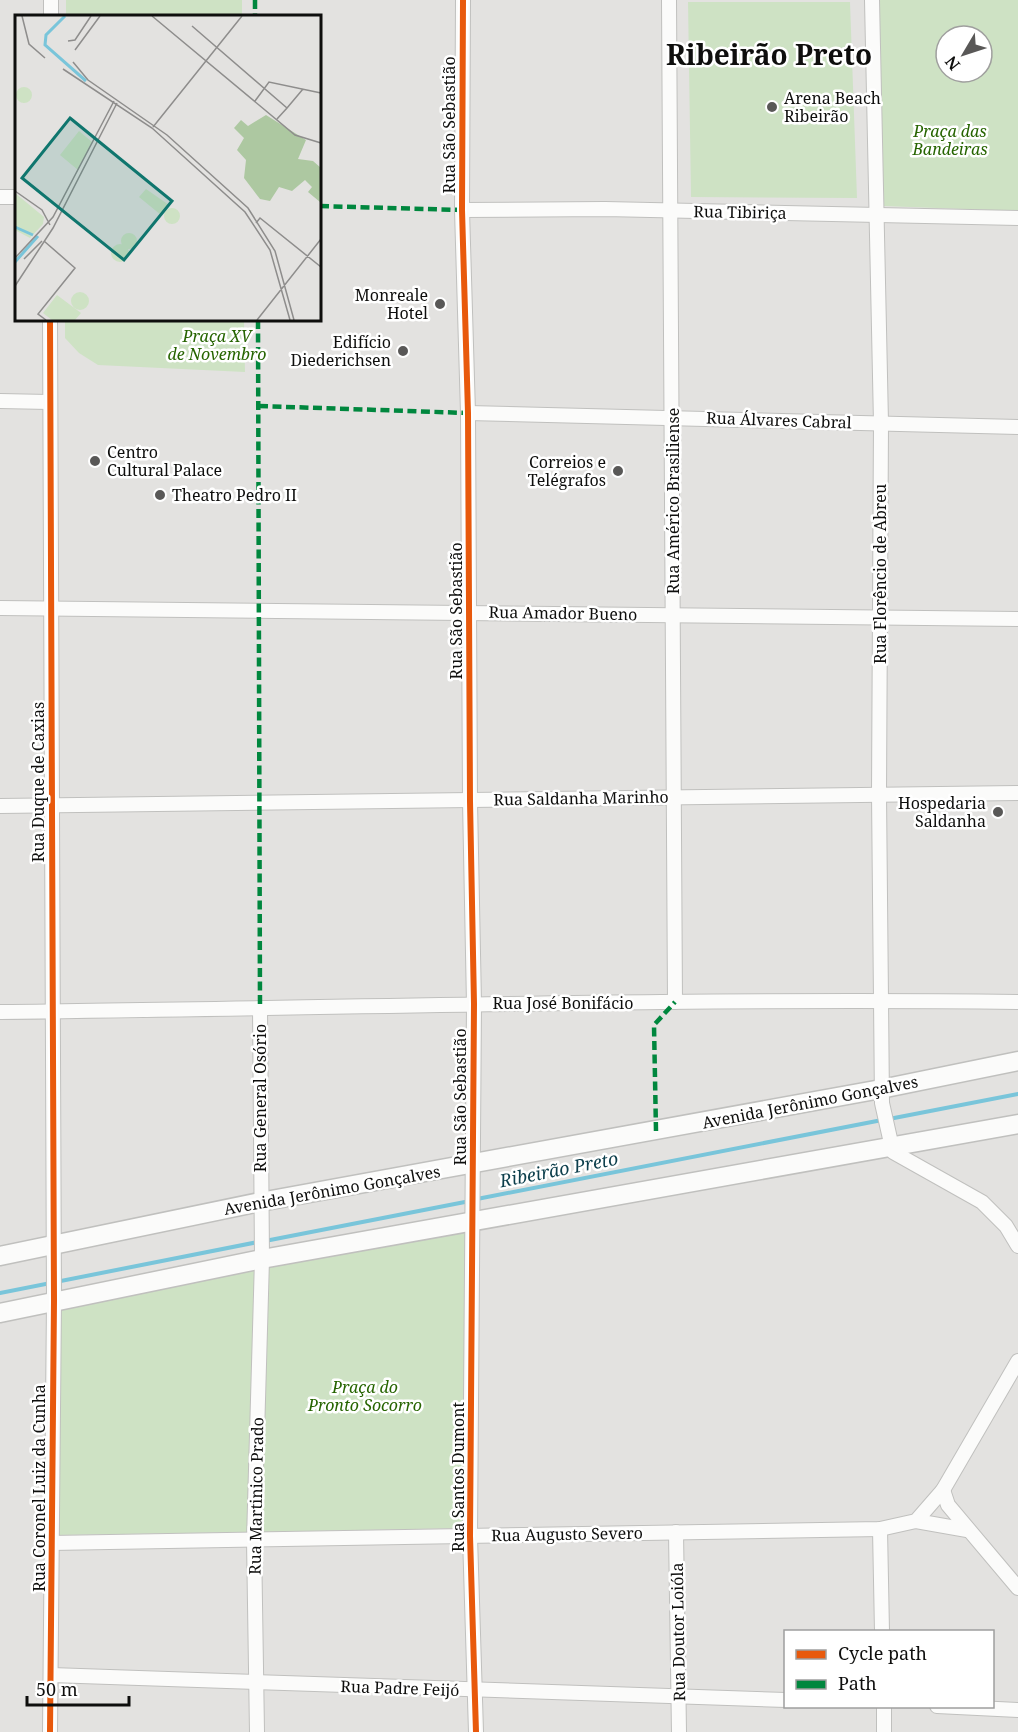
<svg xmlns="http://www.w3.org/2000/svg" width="1018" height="1732" font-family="'Noto Serif',serif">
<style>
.green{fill:#cee2c4;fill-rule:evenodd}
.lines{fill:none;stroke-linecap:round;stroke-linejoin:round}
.stream{stroke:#79c5da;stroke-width:4}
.minor-casing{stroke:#c0c0be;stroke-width:16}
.major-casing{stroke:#c0c0be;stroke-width:21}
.minor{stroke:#fbfbfa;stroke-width:14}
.major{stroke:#fbfbfa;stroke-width:18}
.quiet{stroke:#00873e;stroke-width:4.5;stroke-dasharray:9 4.5;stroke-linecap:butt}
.cycleway-casing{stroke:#fff;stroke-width:10}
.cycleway{stroke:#e8590c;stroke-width:6}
.poi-dot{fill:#595857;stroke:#fff;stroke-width:2}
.labels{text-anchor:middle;stroke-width:5;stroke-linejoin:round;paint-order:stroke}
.poi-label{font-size:16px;fill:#0e0e0d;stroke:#fff;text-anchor:end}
.street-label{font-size:16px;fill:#0e0e0d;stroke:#fff}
.park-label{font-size:16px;font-style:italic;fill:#266400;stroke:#fff}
.water-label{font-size:18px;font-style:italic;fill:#0c3e4b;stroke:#fff}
.town-label{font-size:28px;font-weight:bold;fill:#0e0e0d;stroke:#fff}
.inset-river{fill:none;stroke:#79c5da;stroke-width:3}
.inset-road{fill:none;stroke:#8e8d8c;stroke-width:1.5}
.view{fill:#0f766e;fill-opacity:0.15;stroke:#0f766e;stroke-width:3}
.inset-edge{fill:none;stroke:#0e0e0d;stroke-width:3}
</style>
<rect width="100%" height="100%" fill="#e3e2e0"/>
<g class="green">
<rect x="66" y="0" width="176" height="16"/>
<path d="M 878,0 L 1018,0 L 1018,211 L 883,206 ZM 946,36 L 982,36 L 982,72 L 946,72 Z"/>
<polygon points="688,2 850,2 857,198 691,197"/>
<polygon points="65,320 244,320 245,372 98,365 79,353 65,338"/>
<polygon points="468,1231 465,1528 260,1532 267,1264"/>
<polygon points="255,1267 248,1532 58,1535 60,1308"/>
</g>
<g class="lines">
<g class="stream">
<polyline points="889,1119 1018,1094"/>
<polyline points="477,1199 882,1120"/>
<polyline points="265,1241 470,1201"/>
<polyline points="0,1293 258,1242"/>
</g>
<g class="minor-casing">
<g id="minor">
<polyline points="463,0 462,210 468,413 470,801 474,1004 470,1536 476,1732"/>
<polyline points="669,0 675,1002"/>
<polyline points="872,0 881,423 879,794 882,1103 893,1152 982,1202 1006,1226 1018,1246"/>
<polyline points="51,16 51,0"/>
<polyline points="0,197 16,197"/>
<polyline points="462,210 605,209 1018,218"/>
<polyline points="50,320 54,1301 50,1732"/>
<polyline points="0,401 49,402"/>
<polyline points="468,413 1018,427"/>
<polyline points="0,608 1018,619"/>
<polyline points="0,806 1018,793"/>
<path d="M 0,1012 C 339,1008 679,998 1018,1002"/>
<polyline points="943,1490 948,1505 1018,1588"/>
<polyline points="916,1521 967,1530"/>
<polyline points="880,1529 882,1632"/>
<polyline points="676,1532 679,1732"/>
<polyline points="51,1543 880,1529 916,1521 943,1490 1018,1361"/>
<polyline points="51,1675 786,1700"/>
<polyline points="884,1706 884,1732"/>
<polyline points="937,1706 1018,1710"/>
<polyline points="257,1732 254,1540 262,1259 260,1008"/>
</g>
</g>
<g class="major-casing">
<g id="major">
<polyline points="0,1256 260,1202 881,1089 1018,1061"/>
<polyline points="0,1313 262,1259 1018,1124"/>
</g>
</g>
<use href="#minor" class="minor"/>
<use href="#major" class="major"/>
<g class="quiet">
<polyline points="255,0 255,16"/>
<polyline points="320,206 462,210"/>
<polyline points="258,320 260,1008"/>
<polyline points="259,406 468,413"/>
<polyline points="656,1131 654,1025 675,1002"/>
</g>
<g class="cycleway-casing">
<g id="cycleway">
<polyline points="463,0 462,210 468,413 470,801 474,1004 470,1536 476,1732"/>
<polyline points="50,320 54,1301 50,1732"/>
</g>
</g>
<use href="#cycleway" class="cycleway"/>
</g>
<g class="poi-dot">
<circle cx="772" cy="107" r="6"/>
<circle cx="440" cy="304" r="6"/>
<circle cx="403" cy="351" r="6"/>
<circle cx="95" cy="461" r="6"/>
<circle cx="618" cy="471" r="6"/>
<circle cx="160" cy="495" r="6"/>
<circle cx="998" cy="812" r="6"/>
</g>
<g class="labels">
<g class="poi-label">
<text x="784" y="104" text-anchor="start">Arena Beach<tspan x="784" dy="18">Ribeirão</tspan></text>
<text x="428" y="301">Monreale<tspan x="428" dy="18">Hotel</tspan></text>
<text x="391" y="348">Edifício<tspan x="391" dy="18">Diederichsen</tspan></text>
<text x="107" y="458" text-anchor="start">Centro<tspan x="107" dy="18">Cultural Palace</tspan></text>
<text x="606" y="468">Correios e<tspan x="606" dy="18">Telégrafos</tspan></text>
<text x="172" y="501" text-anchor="start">Theatro Pedro II</text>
<text x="986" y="809">Hospedaria<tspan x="986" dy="18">Saldanha</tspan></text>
</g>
<g class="street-label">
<text transform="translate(449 125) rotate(-90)" y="6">Rua São Sebastião</text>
<text transform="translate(740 212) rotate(1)" y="6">Rua Tibiriça</text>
<text transform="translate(779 420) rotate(2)" y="6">Rua Álvares Cabral</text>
<text transform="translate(673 501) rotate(-90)" y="6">Rua Américo Brasiliense</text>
<text transform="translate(880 574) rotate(-90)" y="6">Rua Florêncio de Abreu</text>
<text transform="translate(456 611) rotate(-90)" y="6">Rua São Sebastião</text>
<text transform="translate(563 613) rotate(1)" y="6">Rua Amador Bueno</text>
<text transform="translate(38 782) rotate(-90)" y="6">Rua Duque de Caxias</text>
<text transform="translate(581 798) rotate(-1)" y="6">Rua Saldanha Marinho</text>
<text x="563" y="1009">Rua José Bonifácio</text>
<text transform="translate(460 1097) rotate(-90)" y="6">Rua São Sebastião</text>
<text transform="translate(260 1098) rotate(-90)" y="6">Rua General Osório</text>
<text transform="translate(810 1102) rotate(-11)" y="6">Avenida Jerônimo Gonçalves</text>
<text transform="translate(332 1190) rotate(-10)" y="6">Avenida Jerônimo Gonçalves</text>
<text transform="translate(458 1477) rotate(-90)" y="6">Rua Santos Dumont</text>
<text transform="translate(39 1488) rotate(-90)" y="6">Rua Coronel Luiz da Cunha</text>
<text transform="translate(256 1496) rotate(-89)" y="6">Rua Martinico Prado</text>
<text transform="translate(567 1534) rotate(-1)" y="6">Rua Augusto Severo</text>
<text transform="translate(678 1632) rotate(-91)" y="6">Rua Doutor Loióla</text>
<text transform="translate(400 1688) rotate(2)" y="6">Rua Padre Feijó</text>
</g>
<g class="park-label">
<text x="950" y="137">Praça das<tspan x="950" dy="18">Bandeiras</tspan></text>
<text x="217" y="342">Praça XV<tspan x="217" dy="18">de Novembro</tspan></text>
<text x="365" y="1393">Praça do<tspan x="365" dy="18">Pronto Socorro</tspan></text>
</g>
<g class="water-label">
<text transform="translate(559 1170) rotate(-11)" y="6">Ribeirão Preto</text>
</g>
<g class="town-label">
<text x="769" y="65">Ribeirão Preto</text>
</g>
</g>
<g transform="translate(15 15)">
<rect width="306" height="306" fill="#e3e2e0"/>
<path d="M1 80a8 8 0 1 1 16 0a8 8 0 1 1-16 0ZM 64,116 L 77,127 L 63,155 L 45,140 ZM 131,174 L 154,190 L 146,200 L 124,182 ZM 0,178 L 29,202 L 28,209 L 15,223 L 0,215 ZM149 201a8 8 0 1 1 16 0a8 8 0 1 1-16 0ZM106 226a8 8 0 1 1 16 0a8 8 0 1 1-16 0ZM96 238a9 9 0 1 1 18 0a9 9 0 1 1-18 0ZM56 286a9 9 0 1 1 18 0a9 9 0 1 1-18 0ZM 42,280 L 66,298 L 60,305 L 37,305 L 28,298 Z" fill="#cee2c4"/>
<path d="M 251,100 L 291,125 L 283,144 L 298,146 L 306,153 L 305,187 L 293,177 L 297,172 L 290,165 L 277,176 L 264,172 L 255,186 L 245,184 L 229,163 L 231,145 L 222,135 L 229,123 L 219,113 L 226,105 L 233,111 Z" fill="#adc8a1"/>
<path class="inset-river" d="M 50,1 L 31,20 L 30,30 L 71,66M 0,212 L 18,220M 0,247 L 23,221"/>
<path class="inset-road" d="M 7,1 L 14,29 L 30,43M 137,1 L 280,120 L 306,128M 177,11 L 272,93 L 262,104M 53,26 L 60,25 L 76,1M 60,35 L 85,1M 58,47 L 73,65 L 152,120 L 233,193 L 260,236 L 279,305M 48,54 L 137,113 L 230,197 L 255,235 L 275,305M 240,86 L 254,67 L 306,78M 272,93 L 288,74M 138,112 L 227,1M 0,176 L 27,195 L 35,210M 241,208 L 245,203 L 306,252M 29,226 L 60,253 L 23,299 L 31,305M 0,243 L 38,202 L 99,86M 9,244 L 27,226M 0,271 L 38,213 L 102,88M 242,305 L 306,224"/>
<path class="view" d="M 55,103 L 157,186 L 109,245 L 7,163 Z"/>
<rect width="306" height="306" class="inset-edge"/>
</g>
<rect x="784" y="1630" width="210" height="78" fill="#ffffff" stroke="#9f9f9e" stroke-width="1.5"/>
<rect x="796" y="1650" width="30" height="9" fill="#e8590c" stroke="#9f9f9e" stroke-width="1.5"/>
<text x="838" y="1660" font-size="18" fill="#0e0e0d">Cycle path</text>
<rect x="796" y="1680" width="30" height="9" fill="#00873e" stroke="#9f9f9e" stroke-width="1.5"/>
<text x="838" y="1690" font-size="18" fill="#0e0e0d">Path</text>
<g transform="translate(964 54) rotate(231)"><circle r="28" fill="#ffffff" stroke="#9f9f9e" stroke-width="1.5"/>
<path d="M0-4.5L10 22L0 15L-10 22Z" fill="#595857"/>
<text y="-9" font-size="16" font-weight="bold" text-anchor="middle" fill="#0e0e0d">N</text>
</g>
<path d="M27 1696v9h102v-9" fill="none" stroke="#0e0e0d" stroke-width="3"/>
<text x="36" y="1696" font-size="18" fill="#0e0e0d" stroke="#ffffff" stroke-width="4.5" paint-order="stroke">50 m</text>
</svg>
